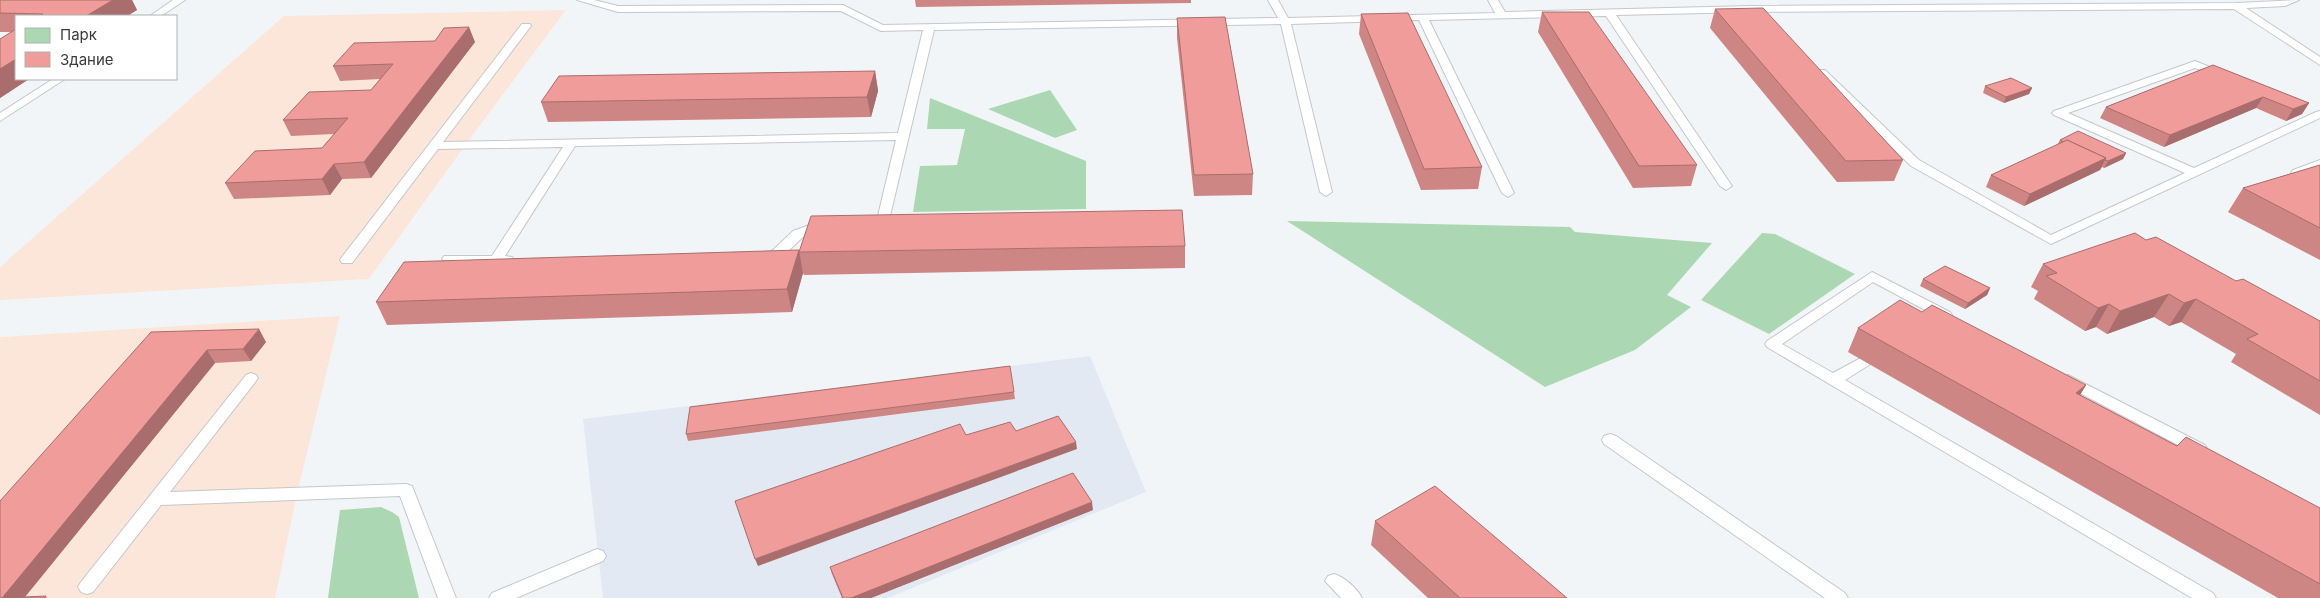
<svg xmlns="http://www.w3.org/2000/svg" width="2320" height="598" font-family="Inter,sans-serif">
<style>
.commercial{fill:#fce6d9}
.built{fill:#e3e9f3}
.green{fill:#abd8b2}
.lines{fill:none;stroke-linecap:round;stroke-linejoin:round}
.service-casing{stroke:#c5c7cb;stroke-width:2}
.service{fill:#fff;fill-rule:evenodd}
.wall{fill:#ce8684}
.shaded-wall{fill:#a86d6c}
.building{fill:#f09c9a;stroke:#a86d6c}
</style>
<rect width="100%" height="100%" fill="#f2f5f8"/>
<g class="commercial">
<polygon points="566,10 466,144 369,279 0,300 0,267 284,16"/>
<polygon points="340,316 297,494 275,598 0,598 0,337"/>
</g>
<polygon class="built" points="1090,356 1146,492 888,598 603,598 583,419"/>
<g class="green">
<polygon points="1050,90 1077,130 1055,138 988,109"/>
<polygon points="930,98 1086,161 1086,209 913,212 920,166 957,165 965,129 927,129"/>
<polygon points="1287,221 1570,227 1575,232 1712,243 1667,295 1691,307 1635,350 1545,387"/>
<polygon points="1762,233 1775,234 1855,274 1769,334 1701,300"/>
<polygon points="381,507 392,512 399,517 419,598 328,598 340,510"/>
</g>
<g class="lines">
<g class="service-casing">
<g id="service">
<polygon points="173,0 185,0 161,16 150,16"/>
<polygon points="577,0 594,0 618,6 843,5 883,25 1278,18 1268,0 1278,0 1288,18 1495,13 1488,0 1498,0 1505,12 1751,6 2236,3 2299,0 2285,6 2246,8 2320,57 2320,65 2234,9 1751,12 1616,15 1732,186 1726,190 1720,186 1606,16 1429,20 1514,193 1508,197 1502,193 1419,20 1291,24 1332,192 1326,196 1320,192 1281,24 934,30 890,216 899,217 901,220 899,223 883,224 877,220 896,140 575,146 505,256 512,257 514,260 512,263 449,263 442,259 444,256 492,256 563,147 438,149 352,263 342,263 340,260 342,257 522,24 530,24 531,26 443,142 898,133 923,30 881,31 841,11 618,12"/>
<polygon points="2195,61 2227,74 2222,77 2195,68 2068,113 2194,168 2316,112 2320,111 2320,118 2051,244 1911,166 1816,72 1817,70 1825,70 1919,160 2051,235 2185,173 2054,115 2052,113 2054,111"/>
<polygon points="53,79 65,79 0,121 0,113"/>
<polygon points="2320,160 2320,168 2297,177 2291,173 2293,170"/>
<polygon points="823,220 827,221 829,224 827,227 803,237 783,256 765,262 758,258 773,250 793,231"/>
<polygon points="1872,272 1950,312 1952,315 1950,318 1940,318 1873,282 1782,344 1833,373 1859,359 1869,359 1871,362 1869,365 1845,380 2213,593 2216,598 2192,598 1767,347 1765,344 1767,341"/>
<polygon points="251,373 256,375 258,378 256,381 170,492 406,484 412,486 456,598 438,598 400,496 161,505 93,592 87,594 81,592 78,587 81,582 246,375"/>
<polygon points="2068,375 2205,445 2207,449 2205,453 2199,455 2193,453 2063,384 2061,380 2063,376"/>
<polygon points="1610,434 1616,436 1845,593 1848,598 1825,598 1604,444 1602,440 1604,436"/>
<polygon points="597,549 603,551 606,556 603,561 516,598 489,598 492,593"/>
<path d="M 1334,574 C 1344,577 1357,588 1362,598 L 1341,598 L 1325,581 L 1328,576 Z"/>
</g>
</g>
<use href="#service" class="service"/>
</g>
<g class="wall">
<polygon points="0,0 132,0 137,10 127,16 16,16 16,79 29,79 0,98 0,39 12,32 0,32"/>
<polygon points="915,0 1191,0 1191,3 916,7"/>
<polygon points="1715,9 1903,160 1894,181 1837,182 1710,28"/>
<polygon points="1542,12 1697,165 1691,186 1633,188 1538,32"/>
<polygon points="1361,14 1482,167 1478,189 1421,190 1359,34"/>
<polygon points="1177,18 1253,174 1252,195 1194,196 1177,38"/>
<polygon points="475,42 371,178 342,179 330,195 234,199 225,183 322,148 334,134 291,136 283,120 371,90 380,79 340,81 333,66"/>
<polygon points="2213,65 2309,103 2302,114 2286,121 2256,108 2164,147 2100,118 2106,107"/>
<polygon points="875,71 878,91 871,117 548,122 541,102"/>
<polygon points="1985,86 2032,88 2029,94 2004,103 1983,93"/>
<polygon points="2060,140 2126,153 2123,159 2104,168 2102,167 2100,170 2024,206 1986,187 1991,175 2057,145"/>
<polygon points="2320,165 2320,260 2228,212 2243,188"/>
<polygon points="2146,240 2320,321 2320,415 2231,362 2236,354 2181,322 2169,326 2154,317 2107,334 2096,327 2085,331 2034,299 2038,291 2031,287 2043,264"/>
<polygon points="1185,246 1185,268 804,275 803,273 792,312 387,325 376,302 799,250 799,252"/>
<polygon points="1923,279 1990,288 1987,295 1965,309 1920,286"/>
<polygon points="1922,312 2086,385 2080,395 2177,446 2320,508 2320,598 2278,598 1848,352 1858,328"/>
<polygon points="151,332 266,342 251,361 215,363 25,597 46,596 47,598 0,598"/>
<polygon points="1014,392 1015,399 688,441 686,434"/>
<polygon points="1093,510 871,598 842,598 832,574 830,567"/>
<polygon points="1375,521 1567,598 1428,598 1371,545"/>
</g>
<g class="shaded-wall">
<polygon points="113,0 132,0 137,10 127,16 86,16"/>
<polygon points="469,27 475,42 371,178 364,162"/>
<polygon points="16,59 16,79 29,79 0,98 0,69"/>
<polygon points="875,71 878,91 871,117 867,97"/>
<polygon points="2032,88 2029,94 2004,103 2006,97"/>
<polygon points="2263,97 2256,108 2164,147 2170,135"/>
<polygon points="2309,103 2302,114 2286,121 2293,109"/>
<polygon points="2126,153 2123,159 2104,168 2108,161"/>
<polygon points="2106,158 2100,170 2024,206 2030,194"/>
<polygon points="334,164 342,179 330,195 322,179"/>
<polygon points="799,250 803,273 792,312 787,289"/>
<polygon points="1990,288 1987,295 1965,309 1968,303"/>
<polygon points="2169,294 2154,317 2107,334 2120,311"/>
<polygon points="2196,299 2181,322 2169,326 2184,303"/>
<polygon points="2109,304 2096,327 2085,331 2098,308"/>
<polygon points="259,329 266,342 251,361 243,349"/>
<polygon points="207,350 215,363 24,598 2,598"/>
<polygon points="2086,385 2071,410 2076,393"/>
<polygon points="1076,442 1077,449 758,566 755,559"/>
<polygon points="1092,502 1093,510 871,598 851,598"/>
</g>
<g class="building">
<polygon points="0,0 113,0 86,16 38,16 43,14 0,13"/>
<polygon points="1763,8 1903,160 1846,161 1715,9"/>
<polygon points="1542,12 1589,12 1697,165 1639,166"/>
<polygon points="1408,13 1482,167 1424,169 1361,14"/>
<polygon points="1225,17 1253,174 1194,175 1177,18"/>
<polygon points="469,27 364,162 334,164 322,179 225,183 255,151 322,148 348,118 283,120 309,92 371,90 393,64 333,66 354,43 435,41 444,28"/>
<polygon points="16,29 16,59 0,69 0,39"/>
<polygon points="2213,65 2309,103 2293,109 2263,97 2170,135 2106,107"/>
<polygon points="875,71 867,97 541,102 559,76"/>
<polygon points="2011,78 2032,88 2006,97 1985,86"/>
<polygon points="2078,131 2126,153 2108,161 2105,160 2106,158 2067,140 2064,142 2060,140"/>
<polygon points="2067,140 2106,158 2030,194 1991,175"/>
<polygon points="2320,165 2320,228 2243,188"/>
<polygon points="1182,210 1185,246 799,252 811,216"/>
<polygon points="2135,233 2146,240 2156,237 2236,281 2243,279 2320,321 2320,381 2247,339 2258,334 2196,299 2184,303 2169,294 2120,311 2109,304 2098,308 2046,276 2057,273 2043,264"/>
<polygon points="799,250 787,289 376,302 404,262"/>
<polygon points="1945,266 1990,288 1968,303 1923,279"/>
<polygon points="1900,300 1922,312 1932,305 2086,385 2076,393 2177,446 2186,437 2320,508 2320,584 1858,328"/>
<polygon points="259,329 243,349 207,350 2,598 46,596 44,598 0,598 0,501 151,332"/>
<polygon points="1010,366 1014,392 686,434 690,407"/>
<polygon points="1058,416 1076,442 755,559 735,501 960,424 966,435 1010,422 1016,431"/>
<polygon points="1073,473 1092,502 851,598 843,598 830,567"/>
<polygon points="1435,486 1567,598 1460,598 1375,521"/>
</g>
<rect x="15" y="15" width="162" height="65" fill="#ffffff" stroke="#b0b1b1"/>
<rect x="25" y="28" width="25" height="15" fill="#abd8b2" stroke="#b0b1b1"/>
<text x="60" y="40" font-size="15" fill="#3a3b3c">Парк</text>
<rect x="25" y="52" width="25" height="15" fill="#f09c9a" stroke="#b0b1b1"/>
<text x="60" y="65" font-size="15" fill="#3a3b3c">Здание</text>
</svg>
